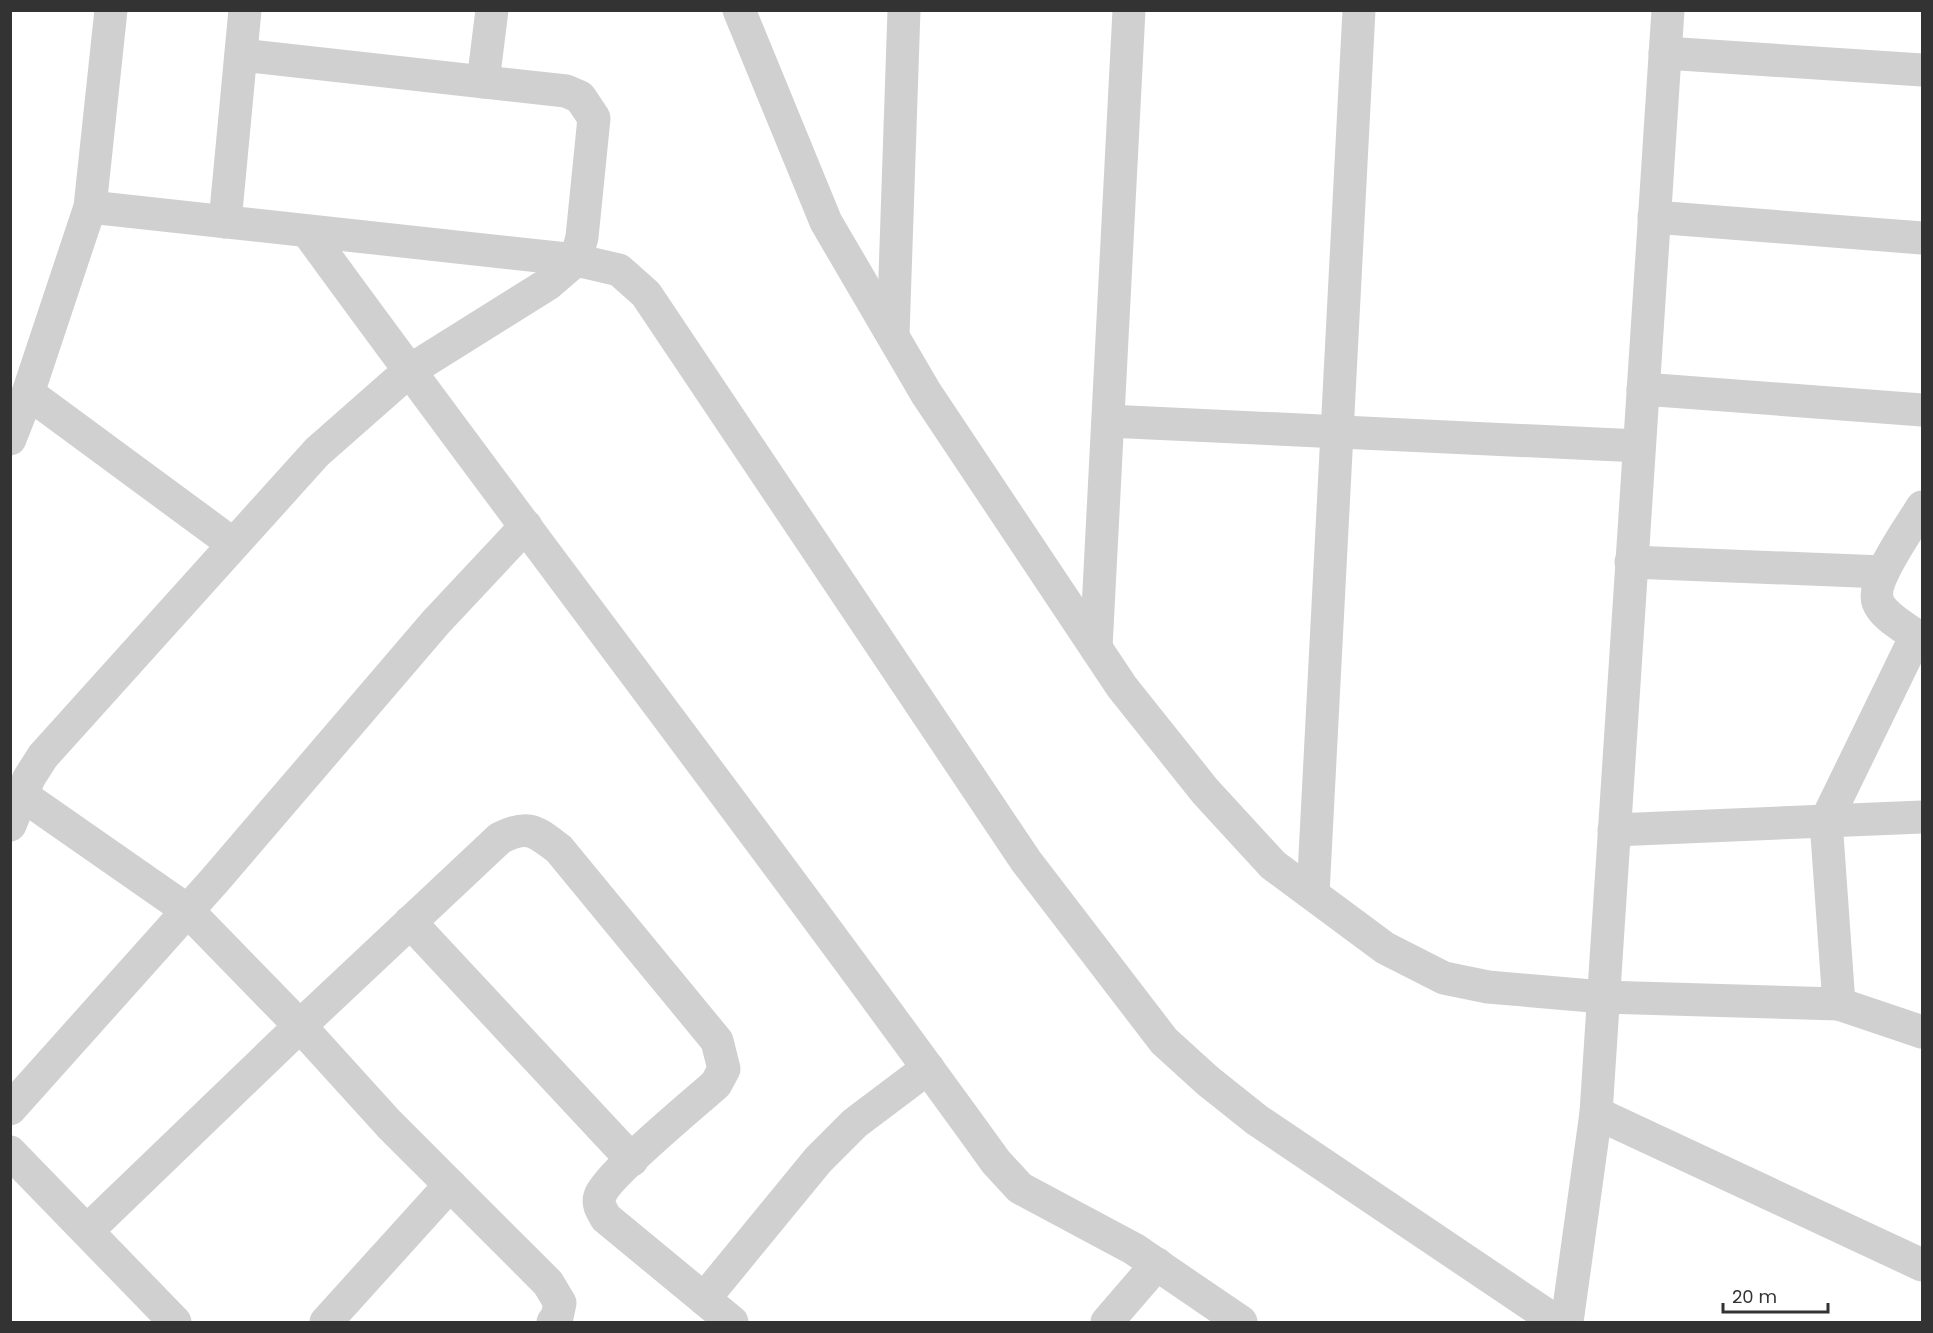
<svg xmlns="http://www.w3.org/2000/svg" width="1933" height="1333" font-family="Poppins,sans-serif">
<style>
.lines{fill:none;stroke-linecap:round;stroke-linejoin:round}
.minor{stroke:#d0d0d0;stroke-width:33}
</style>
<rect width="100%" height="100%" fill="#fff"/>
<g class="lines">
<g class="minor">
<polyline points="739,10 826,222 926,393 1122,687 1205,791 1273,865 1385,948 1444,978 1488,987 1603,997 1839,1004 1922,1032"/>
<polyline points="1665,53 1922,70"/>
<polyline points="483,82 492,10"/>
<polyline points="90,207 576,260 619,270 646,294 1026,861 1164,1041 1208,1081 1257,1120 1557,1322"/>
<polyline points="1654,217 1922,238"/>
<polyline points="225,222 245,10"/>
<path d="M 307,231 C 534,543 770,848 996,1162 L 1020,1188 L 1134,1249 L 1241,1322"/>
<polyline points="893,335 904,10"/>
<polyline points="1643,389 1922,410"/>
<polyline points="28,393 233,544"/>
<polyline points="1108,421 1639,446"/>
<polyline points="10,439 28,393 90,207 111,10"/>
<polyline points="1631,562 1883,572"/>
<polyline points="1096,648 1129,10"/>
<polyline points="22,795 187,910 300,1026 389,1124 548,1283 560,1303 557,1317 553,1322"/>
<polyline points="10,825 29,778 43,756 317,452 409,371 548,284 576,260 582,237 594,118 580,97 566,91 241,55"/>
<polyline points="1614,830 1922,817"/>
<polyline points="1313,894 1359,10"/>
<polyline points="410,922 632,1160"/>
<path d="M 1839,1004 L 1826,821 L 1916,636 C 1905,627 1884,617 1878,602 C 1870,581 1911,526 1922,507"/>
<polyline points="10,1109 215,880 436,622 526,526"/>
<polyline points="1596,1113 1922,1265"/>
<polyline points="10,1152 175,1322"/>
<path d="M 87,1231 L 300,1026 L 500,838 C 529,824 535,831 559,849 L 717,1041 L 724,1069 L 716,1084 C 695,1103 606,1176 600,1196 C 597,1204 602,1211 606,1218 L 732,1322"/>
<polyline points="704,1299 818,1160 855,1123 928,1068"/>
<polyline points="326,1322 450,1185"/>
<polyline points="1107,1322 1157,1264"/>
<polyline points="1567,1322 1596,1113 1668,10"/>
</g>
</g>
<rect width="1933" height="1333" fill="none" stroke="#333333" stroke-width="24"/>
<path d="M1723 1303v9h105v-9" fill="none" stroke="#333333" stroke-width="3"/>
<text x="1732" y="1303" font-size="18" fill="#333333" stroke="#ffffff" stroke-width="4.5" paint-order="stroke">20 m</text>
</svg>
